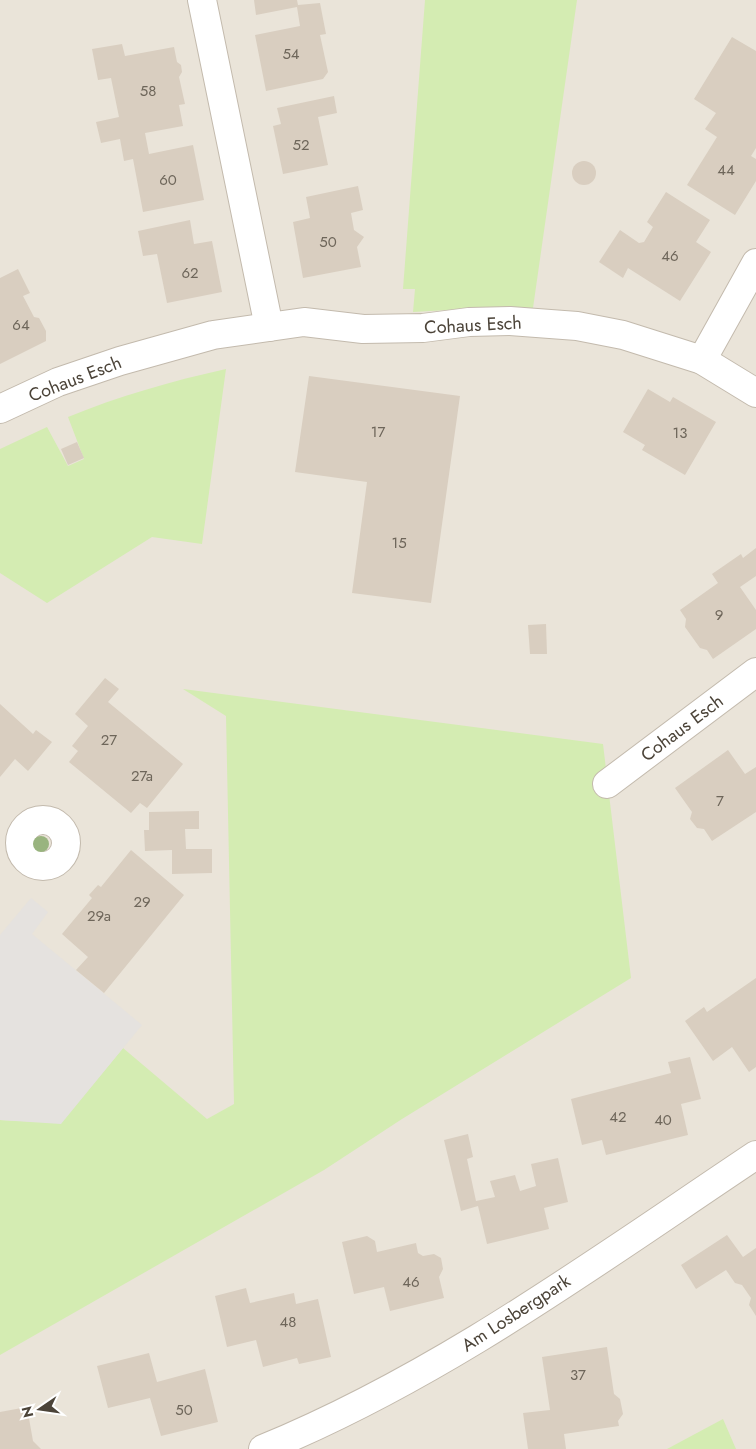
<svg xmlns="http://www.w3.org/2000/svg" width="756" height="1449" font-family="Jost,sans-serif">
<style>
.residential{fill:#eae4d9}
.green{fill:#d4ecb2}
.parking{fill:#e5e2df}
.building{fill:#d9cec0}
.lines{fill:none;stroke-linecap:round;stroke-linejoin:round}
.minor-casing{stroke:#c3baad;stroke-width:30}
.minor{stroke:#fff;stroke-width:28}
.tree{fill:#99b47f}
.labels{text-anchor:middle;stroke-width:4;stroke-linejoin:round;paint-order:stroke}
.number-label{font-size:15px;fill:#6e665a}
.street-label{font-size:18px;fill:#4b4338;stroke:#fff}
</style>
<rect width="100%" height="100%" fill="#f6f2eb"/>
<rect class="residential" x="0" y="0" width="756" height="1449"/>
<g class="green">
<polygon points="425,0 577,0 533,308 501,307 413,312 415,289 403,289"/>
<path d="M 226,369 L 202,544 L 152,537 L 47,603 L 0,573 L 0,449 L 47,427 L 68,466 L 84,459 L 68,417 C 119,396 172,381 226,369 Z"/>
<polygon points="183,689 603,744 631,978 402,1119 324,1170 0,1355 0,1120 61,1123 123,1048 207,1119 234,1104 226,716"/>
<polygon points="723,1419 736,1449 667,1449"/>
</g>
<polygon class="parking" points="31,898 48,912 32,934 142,1025 61,1124 0,1120 0,935"/>
<g class="building">
<polygon points="254,0 297,0 298,5 320,3 326,34 320,35 328,72 323,79 266,91 255,35 300,26 297,7 256,15"/>
<polygon points="732,37 756,51 756,148 751,156 756,159 756,181 735,215 687,185 717,137 705,129 716,113 694,99"/>
<polygon points="122,44 125,56 174,47 177,62 181,65 182,72 179,77 185,104 179,105 183,126 145,133 149,154 193,145 204,200 143,212 133,159 124,161 120,139 101,143 96,122 119,117 111,78 98,80 92,49"/>
<polygon points="334,96 337,113 318,117 328,165 283,174 273,126 281,124 277,108"/>
<circle cx="584" cy="173" r="12"/>
<polygon points="358,186 363,210 351,213 354,230 364,237 357,247 361,267 303,278 293,222 310,218 306,197"/>
<polygon points="666,192 710,220 696,242 711,252 680,301 628,268 623,278 599,262 620,230 639,243 644,242 653,227 647,222"/>
<polygon points="190,220 194,244 212,241 222,292 167,303 157,254 143,256 138,231"/>
<polygon points="18,269 30,293 23,296 34,317 39,318 46,331 46,341 0,364 0,278"/>
<polygon points="309,376 460,396 431,603 352,593 367,482 295,472"/>
<polygon points="648,389 670,402 673,397 716,422 685,475 642,450 645,445 623,432"/>
<polygon points="77,442 84,458 68,465 61,449"/>
<polygon points="756,548 756,576 740,587 756,610 756,629 713,659 707,650 700,648 685,627 686,619 680,610 718,583 712,574 741,554 743,558"/>
<polygon points="546,624 547,654 530,654 528,625"/>
<polygon points="105,678 119,689 108,702 183,764 147,808 140,803 131,813 69,762 78,751 72,746 88,726 75,714"/>
<polygon points="0,704 33,734 36,730 52,742 28,771 15,759 0,777"/>
<polygon points="728,750 745,774 756,767 756,812 712,841 704,829 697,828 690,819 692,812 675,788"/>
<polygon points="199,811 199,829 185,829 186,849 212,849 212,873 172,874 172,850 145,851 144,830 149,830 149,812"/>
<polygon points="131,850 184,895 104,993 76,970 88,957 62,934 92,898 89,895 98,885 101,887"/>
<polygon points="756,978 756,1067 749,1072 732,1047 713,1061 685,1021 704,1007 707,1012"/>
<polygon points="690,1057 701,1099 681,1104 688,1135 606,1155 602,1140 582,1145 571,1099 671,1073 668,1062"/>
<polygon points="468,1134 473,1157 467,1159 476,1201 495,1197 490,1181 515,1175 520,1191 536,1186 531,1164 558,1158 568,1202 544,1208 549,1229 487,1244 478,1206 461,1211 444,1140"/>
<polygon points="727,1235 743,1257 756,1248 756,1316 749,1305 751,1298 742,1285 735,1283 726,1270 696,1289 681,1265"/>
<polygon points="367,1236 375,1241 377,1252 416,1243 418,1253 423,1256 434,1254 441,1258 443,1269 439,1277 444,1298 390,1311 384,1287 354,1294 342,1242"/>
<polygon points="246,1288 250,1303 294,1293 296,1304 318,1299 331,1357 299,1364 297,1358 263,1367 256,1340 227,1347 215,1296"/>
<polygon points="607,1347 614,1394 620,1399 623,1414 618,1421 619,1426 564,1434 566,1449 528,1449 523,1413 550,1410 542,1357"/>
<polygon points="149,1353 157,1382 205,1369 218,1422 161,1436 150,1398 108,1408 97,1366"/>
<polygon points="27,1407 33,1441 41,1449 0,1449 0,1412"/>
</g>
<g class="lines">
<g class="minor-casing">
<g id="minor">
<polyline points="202,0 269,327"/>
<polyline points="702,360 756,263"/>
<polyline points="0,409 58,382 120,361 213,335 304,322 363,329 423,328 469,322 510,321 577,326 623,335 702,360 756,393"/>
<polyline points="607,784 756,672"/>
<circle cx="43" cy="843" r="23"/>
<path d="M 263,1449 C 441,1376 597,1261 756,1155"/>
</g>
</g>
<use href="#minor" class="minor"/>
</g>
<circle class="tree" cx="41" cy="844" r="8"/>
<g class="labels">
<g class="number-label">
<text x="291" y="59">54</text>
<text x="148" y="96">58</text>
<text x="301" y="150">52</text>
<text x="726" y="175">44</text>
<text x="168" y="185">60</text>
<text x="328" y="247">50</text>
<text x="670" y="261">46</text>
<text x="190" y="278">62</text>
<text x="21" y="330">64</text>
<text x="378" y="437">17</text>
<text x="680" y="438">13</text>
<text x="399" y="548">15</text>
<text x="719" y="620">9</text>
<text x="109" y="745">27</text>
<text x="142" y="781">27a</text>
<text x="720" y="806">7</text>
<text x="142" y="907">29</text>
<text x="99" y="921">29a</text>
<text x="618" y="1122">42</text>
<text x="663" y="1125">40</text>
<text x="411" y="1287">46</text>
<text x="288" y="1327">48</text>
<text x="578" y="1380">37</text>
<text x="184" y="1415">50</text>
</g>
<g class="street-label">
<text transform="translate(473 325) rotate(-3)" y="6">Cohaus Esch</text>
<text transform="translate(75 379) rotate(-21)" y="6">Cohaus Esch</text>
<text transform="translate(682 728) rotate(-37)" y="6">Cohaus Esch</text>
<text transform="translate(516 1313) rotate(-33)" y="6">Am Losbergpark</text>
</g>
</g>
<g transform="translate(40 1409) rotate(257)" stroke="#ffffff" stroke-width="4" paint-order="stroke">
<path d="M0-4L9 19L0 12L-9 19Z" fill="#4b4338"/>
<text y="-8" font-size="14" font-weight="bold" text-anchor="middle" fill="#4b4338">N</text>
</g>
</svg>
